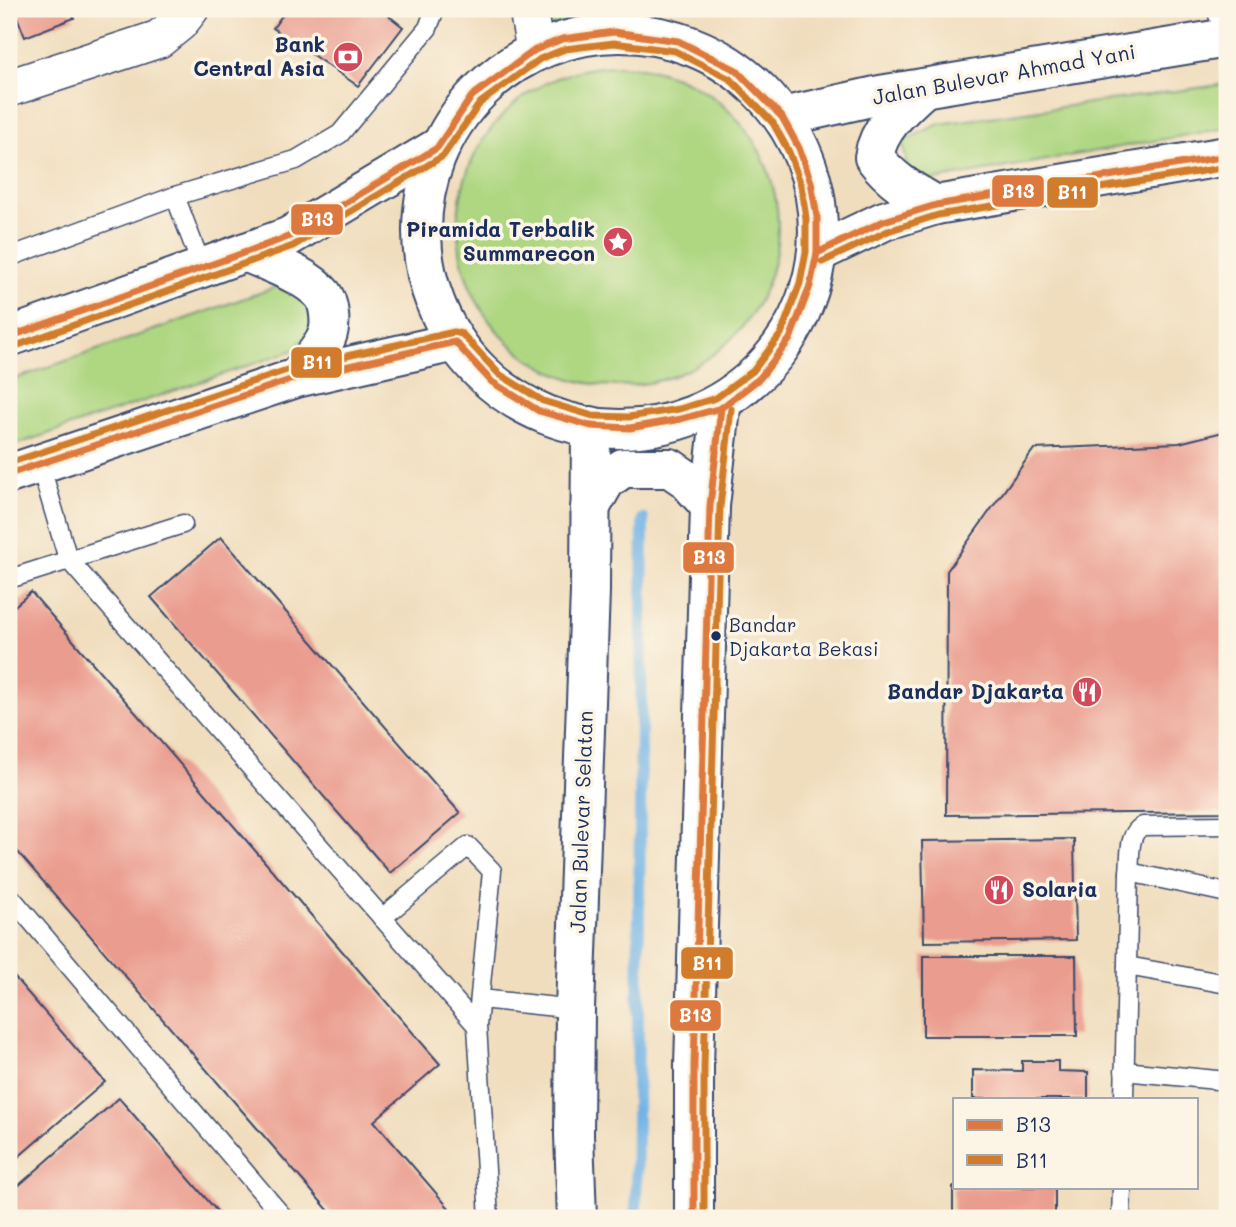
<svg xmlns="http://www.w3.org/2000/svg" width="1236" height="1227" font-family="Mali,sans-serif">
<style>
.green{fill:#afd782;stroke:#658370;stroke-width:2}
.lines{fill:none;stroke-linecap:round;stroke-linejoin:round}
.stream{stroke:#70b2e5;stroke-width:12}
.building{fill:#ea9c8e}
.service-casing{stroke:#3b496c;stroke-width:21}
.minor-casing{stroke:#3b496c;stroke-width:40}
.primary-casing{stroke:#3b496c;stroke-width:42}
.service{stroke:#fff;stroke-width:18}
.minor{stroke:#fff;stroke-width:37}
.primary{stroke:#fff;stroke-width:38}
.bus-1-casing{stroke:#fcf5e5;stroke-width:12}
.bus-2-casing{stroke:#fcf5e5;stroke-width:12}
.bus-1{stroke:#dd793e;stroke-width:7}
.bus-2{stroke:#d17c2c;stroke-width:7}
.bus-dot{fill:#1b2f5e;stroke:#fcf5e5;stroke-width:2.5}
.labels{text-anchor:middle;stroke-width:7;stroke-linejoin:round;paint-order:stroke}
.bus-label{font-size:19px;fill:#1b2f5e;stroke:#fcf5e5;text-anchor:start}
.poi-label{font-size:21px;font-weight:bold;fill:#1b2f5e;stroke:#fcf5e5;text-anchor:end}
.street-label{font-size:21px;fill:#1b2f5e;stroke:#fcf5e5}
.line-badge{stroke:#fcf5e5;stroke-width:2.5}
.badge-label{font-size:19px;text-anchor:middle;font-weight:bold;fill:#fff}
</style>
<rect width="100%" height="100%" fill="#fcf5e5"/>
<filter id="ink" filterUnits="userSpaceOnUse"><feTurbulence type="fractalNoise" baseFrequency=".0143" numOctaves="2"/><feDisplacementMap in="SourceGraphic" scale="14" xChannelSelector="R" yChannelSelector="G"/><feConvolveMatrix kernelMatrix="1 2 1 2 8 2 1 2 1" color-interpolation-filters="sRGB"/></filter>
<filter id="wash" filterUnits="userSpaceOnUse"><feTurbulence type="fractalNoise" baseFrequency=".00686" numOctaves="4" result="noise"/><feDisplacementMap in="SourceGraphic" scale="28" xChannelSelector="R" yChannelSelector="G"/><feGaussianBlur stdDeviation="1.57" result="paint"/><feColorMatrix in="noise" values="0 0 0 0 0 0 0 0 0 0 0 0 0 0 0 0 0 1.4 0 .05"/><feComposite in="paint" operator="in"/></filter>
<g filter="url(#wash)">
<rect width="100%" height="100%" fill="#f0ddbd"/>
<g class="green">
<polygon points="528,9 608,9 614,32 562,39 535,50"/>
<circle cx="618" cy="226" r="160"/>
<polygon points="1227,84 1227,128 928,181 907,169 903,141 939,124"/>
<polygon points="279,286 300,294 312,311 310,331 294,350 9,447 9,381"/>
</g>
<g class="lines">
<polyline class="stream" points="636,1218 643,519"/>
</g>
<g id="blocks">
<g class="building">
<polygon points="14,9 70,9 74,18 25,37"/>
<polygon points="287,9 380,9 403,27 358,86 273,28"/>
<polygon points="1227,431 1227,812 946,815 947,571 1034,449 1179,443"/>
<polygon points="221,537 460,813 390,873 151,597"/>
<polygon points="31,592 440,1064 374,1121 449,1208 436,1218 335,1218 9,842 9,611"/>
<polygon points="1074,839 1076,940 924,942 922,841"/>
<polygon points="923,956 1076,956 1077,1036 923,1036"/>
<polygon points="9,971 105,1082 9,1165"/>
<polygon points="1022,1061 1058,1061 1058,1071 1088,1072 1088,1099 973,1099 973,1070 1022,1071"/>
<polygon points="119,1098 223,1218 9,1218 9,1194"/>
<rect x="953" y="1187" width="102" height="31"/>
</g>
</g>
</g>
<g filter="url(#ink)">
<use href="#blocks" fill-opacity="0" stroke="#3b496c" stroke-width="2"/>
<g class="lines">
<g class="service-casing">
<g id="service">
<polyline points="1216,9 1226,38"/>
<polyline points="175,196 202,267"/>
<polyline points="9,257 175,196 296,160 340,134 428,28 435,9"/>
<polyline points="40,464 68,559 477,1026"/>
<polyline points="9,579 183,524"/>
<polyline points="1129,872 1227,893"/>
<polyline points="9,895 284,1218"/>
<polyline points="382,918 468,846 492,871 477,1026 489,1218"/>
<polyline points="1127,966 1227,984"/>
<polyline points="480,999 575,1009"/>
<polyline points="1124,1071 1227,1081"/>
<path d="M 1124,1099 L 1129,872 C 1131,857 1127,833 1143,826 L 1227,825"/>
<polyline points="1121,1218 1122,1187"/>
</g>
</g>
<g class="minor-casing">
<g id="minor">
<polyline points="528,9 535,50"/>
<polyline points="608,9 614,32"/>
<polyline points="9,88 159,39 179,23 190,9"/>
</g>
</g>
<g class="primary-casing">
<g id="primary">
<circle cx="620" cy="231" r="198"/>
<path d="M 924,88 C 903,107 878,128 874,157 C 892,181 911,191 936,205"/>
<polyline points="782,117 880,95 1227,38"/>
<path d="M 246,252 C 269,263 307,275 323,295 C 329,303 331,323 328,333 C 324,347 306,366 296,378"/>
<polyline points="817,253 884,221 936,205 1227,156"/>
<polyline points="9,337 288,237 437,148"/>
<polyline points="9,474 296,378 455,342"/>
<polyline points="590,508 606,480 623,468 670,468 686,479 710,506"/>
<polyline points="577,1218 574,1135 575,1009 590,591 591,426"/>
<polyline points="694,1218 694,1066 710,506 721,408"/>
</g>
</g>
<use href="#service" class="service"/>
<use href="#minor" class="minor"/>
<use href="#primary" class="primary"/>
<g class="bus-1-casing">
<g id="bus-1">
<polyline points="817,253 884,221 936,205 1227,156"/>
<polyline points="9,337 288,237 437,148 472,96 535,50 562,39 614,32 678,41 736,70 782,117 799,148 811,182 817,217 817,253 810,286 790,339 760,378 721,408 681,419 630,428 591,426 539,411 492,382 455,342 296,378 9,474"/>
<polyline points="694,1218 694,1066 710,506 721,408"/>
</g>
</g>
<g class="bus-2-casing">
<g id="bus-2">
<polyline points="822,262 888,231 938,215 1227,167"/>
<polyline points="9,463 293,368 454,332 462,334 499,374 543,401 593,416 629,417 679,409 716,398 753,371 781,334 800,283 806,252 806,218 801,185 789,152 773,123 730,79 675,51 614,43 565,49 540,59 480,103 443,156 293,246 13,347"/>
<polyline points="704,1218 704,1066 720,507 731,409"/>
</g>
</g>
<use href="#bus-1" class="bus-1"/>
<use href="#bus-2" class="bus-2"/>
</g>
</g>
<defs>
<g id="bank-disc" transform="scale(1.575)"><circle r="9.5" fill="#d1495b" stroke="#fcf5e5"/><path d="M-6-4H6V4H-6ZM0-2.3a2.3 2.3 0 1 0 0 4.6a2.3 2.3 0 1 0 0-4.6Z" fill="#fff"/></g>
<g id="sight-disc" transform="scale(1.575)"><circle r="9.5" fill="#d1495b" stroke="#fcf5e5"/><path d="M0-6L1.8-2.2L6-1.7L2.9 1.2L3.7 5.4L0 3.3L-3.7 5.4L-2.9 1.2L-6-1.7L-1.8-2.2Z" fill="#fff"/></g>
<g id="restaurant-disc" transform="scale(1.575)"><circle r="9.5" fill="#d1495b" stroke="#fcf5e5"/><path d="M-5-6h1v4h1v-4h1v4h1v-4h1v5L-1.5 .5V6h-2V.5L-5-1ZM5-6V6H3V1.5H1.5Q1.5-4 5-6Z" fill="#fff"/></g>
</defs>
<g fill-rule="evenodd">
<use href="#bank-disc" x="348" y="57"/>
<use href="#sight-disc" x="618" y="242"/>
<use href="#restaurant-disc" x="1087" y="692"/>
<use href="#restaurant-disc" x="999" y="890"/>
</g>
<circle class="bus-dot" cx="716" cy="636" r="6"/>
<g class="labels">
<g class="bus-label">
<text x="729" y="632">Bandar<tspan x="729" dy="24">Djakarta Bekasi</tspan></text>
</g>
<g class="poi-label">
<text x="325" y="52">Bank<tspan x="325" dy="24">Central Asia</tspan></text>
<text x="595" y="237">Piramida Terbalik<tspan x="595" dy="24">Summarecon</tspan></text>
<text x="1064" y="699">Bandar Djakarta</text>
<text x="1022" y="897" text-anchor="start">Solaria</text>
</g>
<g class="street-label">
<text transform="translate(1004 75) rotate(-10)" y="7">Jalan Bulevar Ahmad Yani</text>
<text transform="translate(582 822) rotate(-88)" y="7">Jalan Bulevar Selatan</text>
</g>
</g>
<g class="line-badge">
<rect x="991" y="174" width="54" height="34" rx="7" fill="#dd793e"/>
<rect x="1046" y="176" width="53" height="33" rx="7" fill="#d17c2c"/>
<rect x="290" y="203" width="54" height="33" rx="7" fill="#dd793e"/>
<rect x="290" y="346" width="53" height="33" rx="7" fill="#d17c2c"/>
<rect x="682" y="541" width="53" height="33" rx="7" fill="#dd793e"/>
<rect x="680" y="946" width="54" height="34" rx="7" fill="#d17c2c"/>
<rect x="669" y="999" width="53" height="33" rx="7" fill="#dd793e"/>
</g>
<g class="badge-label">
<text x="1018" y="198">B13</text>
<text x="1072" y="199">B11</text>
<text x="317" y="226">B13</text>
<text x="317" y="369">B11</text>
<text x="709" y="564">B13</text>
<text x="707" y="970">B11</text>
<text x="695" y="1022">B13</text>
</g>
<rect width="1236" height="1227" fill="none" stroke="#fcf5e5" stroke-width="35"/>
<rect x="953" y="1098" width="245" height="91" fill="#fcf5e5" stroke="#a2a6af" stroke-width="2"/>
<rect x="967" y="1120" width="35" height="10" fill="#dd793e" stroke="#a2a6af" stroke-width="2"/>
<text x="1016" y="1132" font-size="21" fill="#1b2f5e">B13</text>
<rect x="967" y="1155" width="35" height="10" fill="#d17c2c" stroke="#a2a6af" stroke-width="2"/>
<text x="1016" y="1168" font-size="21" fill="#1b2f5e">B11</text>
</svg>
